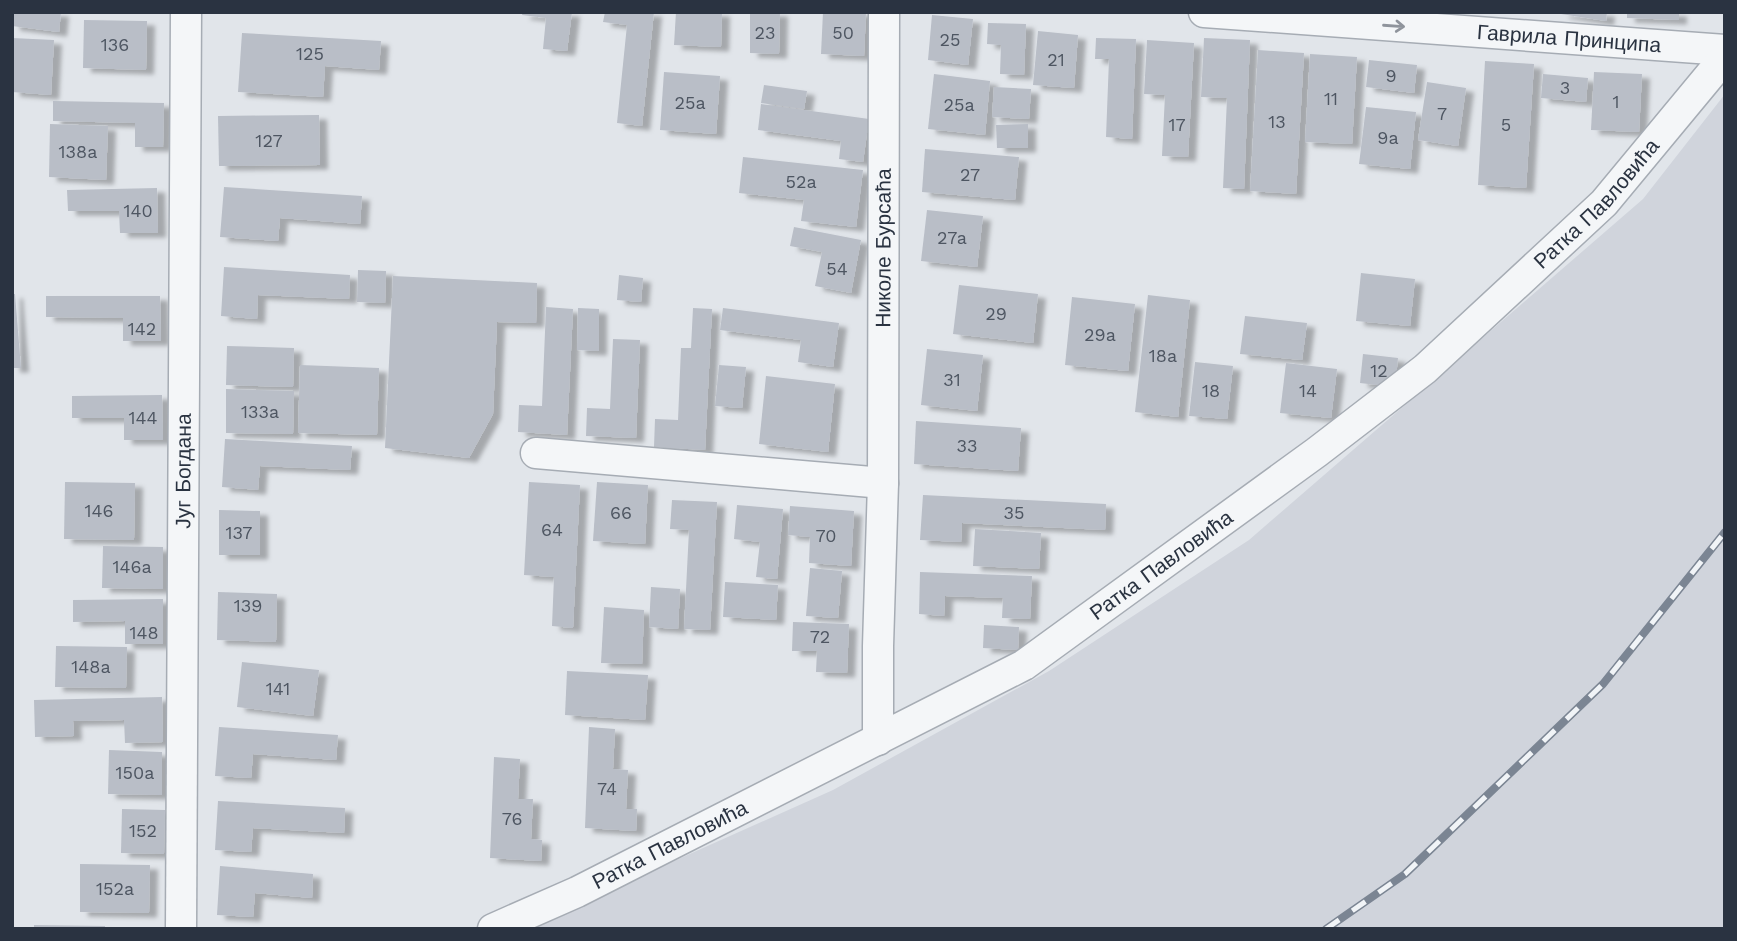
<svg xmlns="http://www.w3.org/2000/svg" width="1737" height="941" font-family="'Work Sans',sans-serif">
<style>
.built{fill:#d0d4dc}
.building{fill:#b9bec7;filter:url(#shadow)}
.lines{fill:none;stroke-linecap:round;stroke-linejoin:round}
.minor-casing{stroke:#a6acb4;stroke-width:33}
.minor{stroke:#f4f6f8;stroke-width:30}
.rail-casing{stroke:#7b8593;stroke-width:8}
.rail{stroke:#f1f4f7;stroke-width:5;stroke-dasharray:16;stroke-linecap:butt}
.oneway{stroke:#8f949c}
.labels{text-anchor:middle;stroke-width:5;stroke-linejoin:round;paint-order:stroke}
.number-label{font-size:18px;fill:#4e5662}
.street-label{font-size:21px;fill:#2a3341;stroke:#f1f4f7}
</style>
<defs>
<filter id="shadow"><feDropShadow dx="8" dy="4.5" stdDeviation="2" flood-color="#0004"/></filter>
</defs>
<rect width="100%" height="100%" fill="#e1e5ea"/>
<polygon class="built" points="1725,94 1725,929 522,929 833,790 1049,671 1249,540 1643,199"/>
<g class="building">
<polygon points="12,12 61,12 59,32 12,26"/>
<polygon points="523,12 572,12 567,51 543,49 546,18 522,15"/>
<polygon points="605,12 654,12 642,126 617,123 627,25 603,22"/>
<polygon points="676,12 722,12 721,47 674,45"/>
<polygon points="750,12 780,12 779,54 750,53"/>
<polygon points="823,12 866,12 864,56 821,54"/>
<polygon points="1561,12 1607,12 1606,21 1561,14"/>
<polygon points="1627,12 1679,12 1679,20 1627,18"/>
<polygon points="932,15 973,19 968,65 928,60"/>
<polygon points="84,20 147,21 146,70 83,68"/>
<polygon points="988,23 1026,24 1024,75 1000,74 1001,45 987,44"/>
<polygon points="1038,31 1078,35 1074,88 1033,85"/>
<polygon points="242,33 381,41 379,70 325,66 323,97 238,92"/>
<polygon points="12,38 54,40 51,95 12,92"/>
<polygon points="1096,38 1136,39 1132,139 1106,137 1109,59 1095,59"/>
<polygon points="1204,38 1250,40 1244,189 1223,188 1227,98 1201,97"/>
<polygon points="1147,40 1194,43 1188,157 1162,156 1165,95 1144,94"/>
<polygon points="1258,50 1304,53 1296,194 1250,191"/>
<polygon points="1310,54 1357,57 1352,144 1305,142"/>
<polygon points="1369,60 1417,65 1414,93 1366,87"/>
<polygon points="1485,61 1534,64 1526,188 1478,185"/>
<polygon points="664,72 720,76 716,134 660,130"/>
<polygon points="1594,72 1642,74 1639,132 1591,130"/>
<polygon points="934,74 990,81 985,135 928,129"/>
<polygon points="1543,74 1588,78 1586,102 1541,98"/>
<polygon points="1427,82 1466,88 1458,146 1418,140"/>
<polygon points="764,85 807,91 804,109 761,103"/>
<polygon points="994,87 1031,89 1029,119 992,117"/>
<polygon points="53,101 164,103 163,147 135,147 135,123 53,121"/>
<polygon points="761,104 869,119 863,162 839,159 841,141 758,130"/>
<polygon points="1366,107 1416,112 1410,169 1359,164"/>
<polygon points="319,115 320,165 219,166 218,116"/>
<polygon points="50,124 108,126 106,180 49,177"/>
<polygon points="1028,124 1028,148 997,148 996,125"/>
<polygon points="925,149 1019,157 1015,200 922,192"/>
<polygon points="743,157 863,170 856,227 801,221 804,200 739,193"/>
<polygon points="224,187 362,196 360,224 280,218 278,241 220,237"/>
<polygon points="157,188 158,233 120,233 119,211 68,211 67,190"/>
<polygon points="927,210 983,216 977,267 921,261"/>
<polygon points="794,227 861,240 851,293 815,286 822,252 790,246"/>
<polygon points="224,267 350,275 349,299 258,295 257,319 221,316"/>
<polygon points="358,270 386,271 385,303 357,302"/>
<polygon points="1361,273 1415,279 1410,326 1356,321"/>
<polygon points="619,275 643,278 641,302 617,300"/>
<polygon points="393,276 537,283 536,323 497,322 493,414 469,458 385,448"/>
<polygon points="959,285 1038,294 1033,343 953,334"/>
<polygon points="12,294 15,294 21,368 12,368"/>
<polygon points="1148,295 1190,300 1178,417 1135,412"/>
<polygon points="46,296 160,296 161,341 123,341 123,318 46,317"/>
<polygon points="1072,297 1135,304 1128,371 1065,365"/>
<polygon points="546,307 573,309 567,435 518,432 519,405 542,406"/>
<polygon points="578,308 599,309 599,351 577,350"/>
<polygon points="693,308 712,309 705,450 654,447 655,419 678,420 681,348 691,348"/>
<polygon points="723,308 839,323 833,367 798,362 801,340 720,330"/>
<polygon points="1245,316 1307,323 1302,360 1240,354"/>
<polygon points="613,339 640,340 636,438 586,436 587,408 610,409"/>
<polygon points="227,346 294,348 293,387 226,385"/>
<polygon points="927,349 983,355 977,411 921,405"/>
<polygon points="1363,354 1398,358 1395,387 1360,383"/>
<polygon points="1195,362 1233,366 1227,419 1189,416"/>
<polygon points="1286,363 1337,369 1331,418 1280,413"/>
<polygon points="300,365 379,368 377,435 298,433"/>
<polygon points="719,365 746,367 742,408 715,406"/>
<polygon points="766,376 835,384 828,452 759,444"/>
<polygon points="226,389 294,391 293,434 226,433"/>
<polygon points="162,395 163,440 124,440 124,418 72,418 72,396"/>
<polygon points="916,421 1021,428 1018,471 914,464"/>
<polygon points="225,439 352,446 350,470 260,466 258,490 222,487"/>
<polygon points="65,482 135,483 134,540 64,539"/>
<polygon points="529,482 580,485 573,628 552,626 554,577 524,575"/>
<polygon points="597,482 648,485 645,544 593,541"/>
<polygon points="923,495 1106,504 1105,530 962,523 961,542 920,540"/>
<polygon points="672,500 717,502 710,630 684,629 689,530 670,529"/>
<polygon points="737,505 783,509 777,579 756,577 760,542 734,539"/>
<polygon points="790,506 854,511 851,566 809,563 810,537 788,535"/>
<polygon points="219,510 260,511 260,555 219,555"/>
<polygon points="975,529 1041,533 1039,569 973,566"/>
<polygon points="103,546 163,547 163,589 102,588"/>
<polygon points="810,568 842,571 838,618 806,616"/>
<polygon points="920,572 1032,576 1030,619 1002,618 1003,598 945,596 944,616 919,614"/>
<polygon points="725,582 778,585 776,620 723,617"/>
<polygon points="651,587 680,589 678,629 649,627"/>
<polygon points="218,592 277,594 276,642 217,640"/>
<polygon points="163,599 163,644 125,644 125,621 73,622 73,600"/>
<polygon points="604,607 644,610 642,664 601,663"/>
<polygon points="793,622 849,624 847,673 816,672 817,651 792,651"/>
<polygon points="984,625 1019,627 1018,650 983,648"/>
<polygon points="56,646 127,647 126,688 55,687"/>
<polygon points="242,662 319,670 313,716 237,707"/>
<polygon points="567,671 648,675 645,720 565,715"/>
<polygon points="162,697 163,742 125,743 124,720 73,721 74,736 35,737 34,700"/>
<polygon points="219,727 338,735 336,760 253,754 251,778 215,776"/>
<polygon points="589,727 615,729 613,769 628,770 626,809 637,809 636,831 585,828"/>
<polygon points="109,750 162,752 162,795 108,794"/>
<polygon points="494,757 520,759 518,799 533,799 531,839 542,840 541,861 490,858"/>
<polygon points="218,801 345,808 344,833 253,828 251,852 215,850"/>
<polygon points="122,809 165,810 164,854 121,853"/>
<polygon points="80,864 150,865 149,913 80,912"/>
<polygon points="220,866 313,874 312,898 255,893 253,917 217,915"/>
<polygon points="34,925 105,926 105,929 34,929"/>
</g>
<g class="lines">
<g class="minor-casing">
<g id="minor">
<path id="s1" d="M 1204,12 L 1725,50"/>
<polyline points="536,453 883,483"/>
<path id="s2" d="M 878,740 L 878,646 L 883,483 L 884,12"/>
<path id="s3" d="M 181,929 L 186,12"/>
<path id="s4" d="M 493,929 L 577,892 L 1024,665 L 1317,452 L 1425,369 L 1604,203 L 1725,57"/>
</g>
</g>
<use href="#minor" class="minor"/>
<g class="rail-casing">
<polyline id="rail" points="1326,929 1405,874 1603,684 1725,532"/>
</g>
<use href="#rail" class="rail"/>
</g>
<defs><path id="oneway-shaft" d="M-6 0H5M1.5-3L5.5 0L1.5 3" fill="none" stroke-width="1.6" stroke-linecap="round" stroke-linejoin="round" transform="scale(1.75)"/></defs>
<use class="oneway" href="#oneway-shaft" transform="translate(1394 26) rotate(4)"/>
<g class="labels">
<g class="number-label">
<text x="765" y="39">23</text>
<text x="843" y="39">50</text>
<text x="950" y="46">25</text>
<text x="115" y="51">136</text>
<text x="310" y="60">125</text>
<text x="1056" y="66">21</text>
<text x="1391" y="82">9</text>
<text x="1565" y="94">3</text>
<text x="1331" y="105">11</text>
<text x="1616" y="108">1</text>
<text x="690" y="109">25a</text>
<text x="959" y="111">25a</text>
<text x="1442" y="120">7</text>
<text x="1277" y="128">13</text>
<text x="1177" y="131">17</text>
<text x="1506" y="131">5</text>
<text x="1388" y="144">9a</text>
<text x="269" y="147">127</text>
<text x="78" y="158">138a</text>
<text x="970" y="181">27</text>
<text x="801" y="188">52a</text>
<text x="138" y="217">140</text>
<text x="952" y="244">27a</text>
<text x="837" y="275">54</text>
<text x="996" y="320">29</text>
<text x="142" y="335">142</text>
<text x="1100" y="341">29a</text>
<text x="1163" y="362">18a</text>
<text x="1379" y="377">12</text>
<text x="952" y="386">31</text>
<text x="1211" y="397">18</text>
<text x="1308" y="397">14</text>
<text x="260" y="418">133a</text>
<text x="143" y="424">144</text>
<text x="967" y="452">33</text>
<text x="99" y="517">146</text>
<text x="621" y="519">66</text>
<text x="1014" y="519">35</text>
<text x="552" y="536">64</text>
<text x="239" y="539">137</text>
<text x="826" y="542">70</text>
<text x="132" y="573">146a</text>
<text x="248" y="612">139</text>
<text x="144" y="639">148</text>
<text x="820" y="643">72</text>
<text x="91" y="673">148a</text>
<text x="278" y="695">141</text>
<text x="135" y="779">150a</text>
<text x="607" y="795">74</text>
<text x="512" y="825">76</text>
<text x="143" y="837">152</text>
<text x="115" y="895">152a</text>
</g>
<g class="street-label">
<text dy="7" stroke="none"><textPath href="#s1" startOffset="366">Гаврила Принципа</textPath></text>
<text dy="7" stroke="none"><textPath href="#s4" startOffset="1330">Ратка Павловића</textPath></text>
<text dy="7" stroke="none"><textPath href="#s2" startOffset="492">Николе Бурсаћа</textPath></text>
<text dy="7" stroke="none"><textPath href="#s3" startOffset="458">Југ Богдана</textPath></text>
<text dy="7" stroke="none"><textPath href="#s4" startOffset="763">Ратка Павловића</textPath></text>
<text dy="7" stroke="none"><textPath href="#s4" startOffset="196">Ратка Павловића</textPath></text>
</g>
</g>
<rect width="1737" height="941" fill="none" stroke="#2a3341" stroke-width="28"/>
</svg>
